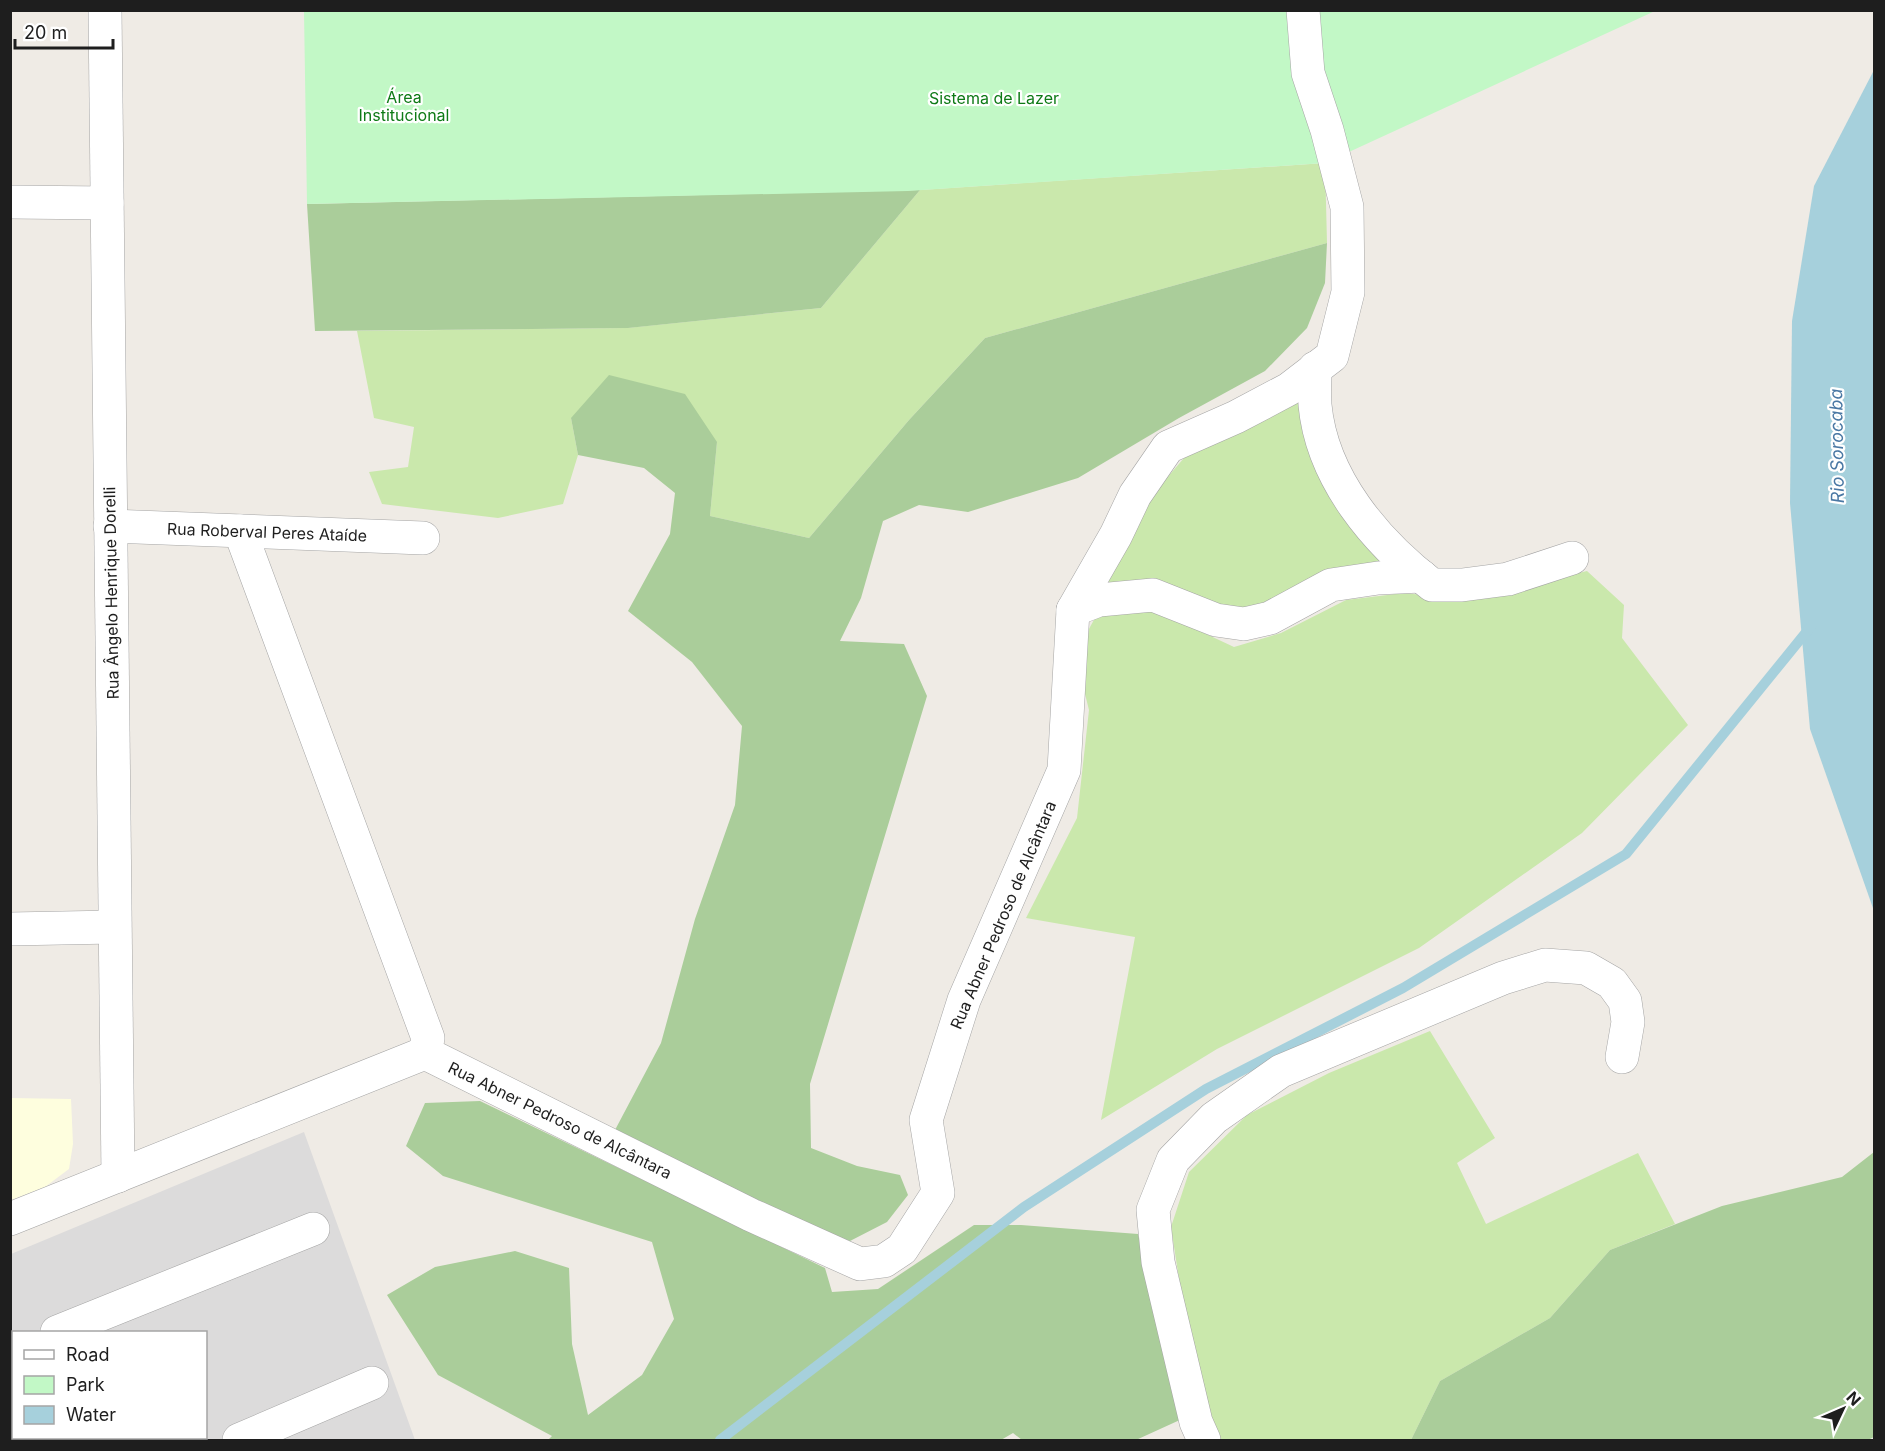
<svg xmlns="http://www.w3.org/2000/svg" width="1885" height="1451" font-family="Inter,sans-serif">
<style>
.residential{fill:#dcdbdb;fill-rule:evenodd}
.education{fill:#fefede}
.grass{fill:#cae8ac}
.forest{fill:#aacd9a}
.park{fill:#c2f8c6}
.water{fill:#a6d0dc}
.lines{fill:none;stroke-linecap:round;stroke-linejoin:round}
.stream{stroke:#a6d0dc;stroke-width:10}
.minor-casing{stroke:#a5a5a5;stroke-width:34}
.minor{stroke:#fff;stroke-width:33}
.labels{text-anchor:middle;stroke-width:4.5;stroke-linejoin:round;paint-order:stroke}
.park-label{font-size:16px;fill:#0e7a16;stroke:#fff}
.street-label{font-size:16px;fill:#1e1e1e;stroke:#fff}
.water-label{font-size:18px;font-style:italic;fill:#4a78a4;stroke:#fff}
</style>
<rect width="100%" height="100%" fill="#efebe5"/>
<path class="residential" d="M 304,1132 L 415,1440 L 11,1440 L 11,1254 ZM 14,1332 L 206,1332 L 206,1438 L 14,1438 Z"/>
<polygon class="education" points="11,1098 71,1099 73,1144 69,1169 45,1187 11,1200"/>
<g class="grass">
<polygon points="1325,163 1327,243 985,338 909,420 809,538 710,516 717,442 571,418 578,455 563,504 498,518 382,504 369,472 408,467 414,427 374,418 357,331 627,328 821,308 920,190"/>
<polygon points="1305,388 1396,570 1248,615 1092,595 1145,503 1191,450"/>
<polygon points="1587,571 1624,605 1622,638 1688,725 1582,833 1419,948 1217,1049 1101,1120 1135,937 1026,918 1077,818 1089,710 1075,654 1095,618 1142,604 1234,647 1281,633 1346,600 1404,593 1469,600"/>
<polygon points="1430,1031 1495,1138 1457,1163 1486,1224 1638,1153 1675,1224 1610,1250 1550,1318 1440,1381 1411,1440 1219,1440 1206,1408 1187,1331 1171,1227 1189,1172 1247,1115 1329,1073"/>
</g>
<g class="forest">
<polygon points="920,190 821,308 628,328 315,331 307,204"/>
<polygon points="1327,243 1325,283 1307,328 1265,371 1179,418 1078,478 968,512 919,505 883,521 861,598 840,641 904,644 927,696 810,1084 811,1148 857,1166 900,1175 908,1195 887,1222 850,1241 820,1234 615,1130 661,1043 695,919 735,805 742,726 692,662 628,611 670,534 675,493 644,468 578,455 571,418 609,375 685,394 717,442 710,516 809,538 909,420 985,338"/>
<polygon points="480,1101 825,1268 832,1292 878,1289 974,1225 1021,1225 1138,1234 1182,1419 1136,1440 1022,1440 1013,1433 1001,1440 548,1440 552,1436 438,1375 387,1295 435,1267 515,1251 569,1268 572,1344 588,1415 642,1375 674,1319 652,1242 443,1176 406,1146 425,1103"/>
<polygon points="1874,1152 1874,1437 1868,1440 1411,1440 1440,1381 1550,1318 1610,1250 1722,1206 1842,1177"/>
</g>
<polygon class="park" points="304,11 1655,11 1325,163 908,191 307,204"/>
<polygon class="water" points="1874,70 1874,911 1810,729 1790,503 1792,321 1814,186"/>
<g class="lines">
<polyline class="stream" points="720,1440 1024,1207 1206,1089 1403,988 1626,854 1812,625"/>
<g class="minor-casing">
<g id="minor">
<polyline points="105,10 118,1176"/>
<polyline points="10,202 107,203"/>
<path d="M 1315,368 C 1315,381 1314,393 1315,405 C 1322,479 1376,542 1432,585 L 1462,585 L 1508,579 L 1572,558"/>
<polyline points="110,526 423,538"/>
<polyline points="240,531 428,1038 425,1053"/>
<polyline points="1073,610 1099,600 1153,595 1216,620 1244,624 1270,618 1331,585 1378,578 1421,576"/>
<polyline points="10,929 114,927"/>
<polyline points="10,1219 425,1053 751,1215 860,1264 884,1261 902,1249 938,1193 926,1120 964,1000 1064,770 1073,610 1116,535 1135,495 1168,447 1236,417 1289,389 1332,356 1348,292 1347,207 1327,130 1308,73 1303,10"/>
<polyline points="57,1332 313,1229"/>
<polyline points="14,1357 11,1371 14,1384"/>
<polyline points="15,1440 22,1438"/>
<polyline points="239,1440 372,1383"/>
<polyline points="1204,1440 1196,1422 1158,1262 1153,1210 1173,1160 1214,1118 1281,1071 1503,978 1545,965 1586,968 1612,983 1625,1001 1628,1022 1622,1057"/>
</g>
</g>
<use href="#minor" class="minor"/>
</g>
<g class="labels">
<g class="park-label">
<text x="404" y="103">Área<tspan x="404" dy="18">Institucional</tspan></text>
<text x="994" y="104">Sistema de Lazer</text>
</g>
<g class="street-label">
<text transform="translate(267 532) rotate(2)" y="6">Rua Roberval Peres Ataíde</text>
<text transform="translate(111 593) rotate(-91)" y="6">Rua Ângelo Henrique Dorelli</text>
<text transform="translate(1003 915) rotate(-67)" y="6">Rua Abner Pedroso de Alcântara</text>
<text transform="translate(560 1120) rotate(26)" y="6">Rua Abner Pedroso de Alcântara</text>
</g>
<g class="water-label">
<text transform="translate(1837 446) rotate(-91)" y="6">Rio Sorocaba</text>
</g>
</g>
<rect width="1885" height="1451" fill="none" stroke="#1e1e1e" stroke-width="24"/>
<rect x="12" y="1331" width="195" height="108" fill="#ffffff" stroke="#a5a5a5" stroke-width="1.5"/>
<rect x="24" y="1350" width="30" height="9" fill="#ffffff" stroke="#a5a5a5" stroke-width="1.5"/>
<text x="66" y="1361" font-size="18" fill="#1e1e1e">Road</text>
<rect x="24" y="1376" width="30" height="18" fill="#c2f8c6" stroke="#a5a5a5" stroke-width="1.5"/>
<text x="66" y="1391" font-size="18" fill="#1e1e1e">Park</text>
<rect x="24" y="1406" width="30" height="18" fill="#a6d0dc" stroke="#a5a5a5" stroke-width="1.5"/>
<text x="66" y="1421" font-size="18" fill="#1e1e1e">Water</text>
<g transform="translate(1843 1409) rotate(46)" stroke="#ffffff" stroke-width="4.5" paint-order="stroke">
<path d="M0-4.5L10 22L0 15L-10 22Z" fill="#1e1e1e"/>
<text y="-9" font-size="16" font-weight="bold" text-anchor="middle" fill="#1e1e1e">N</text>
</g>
<path d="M15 39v9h98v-9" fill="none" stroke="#1e1e1e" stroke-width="3"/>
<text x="24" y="39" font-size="18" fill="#1e1e1e" stroke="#ffffff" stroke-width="4.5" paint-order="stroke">20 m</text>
</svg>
